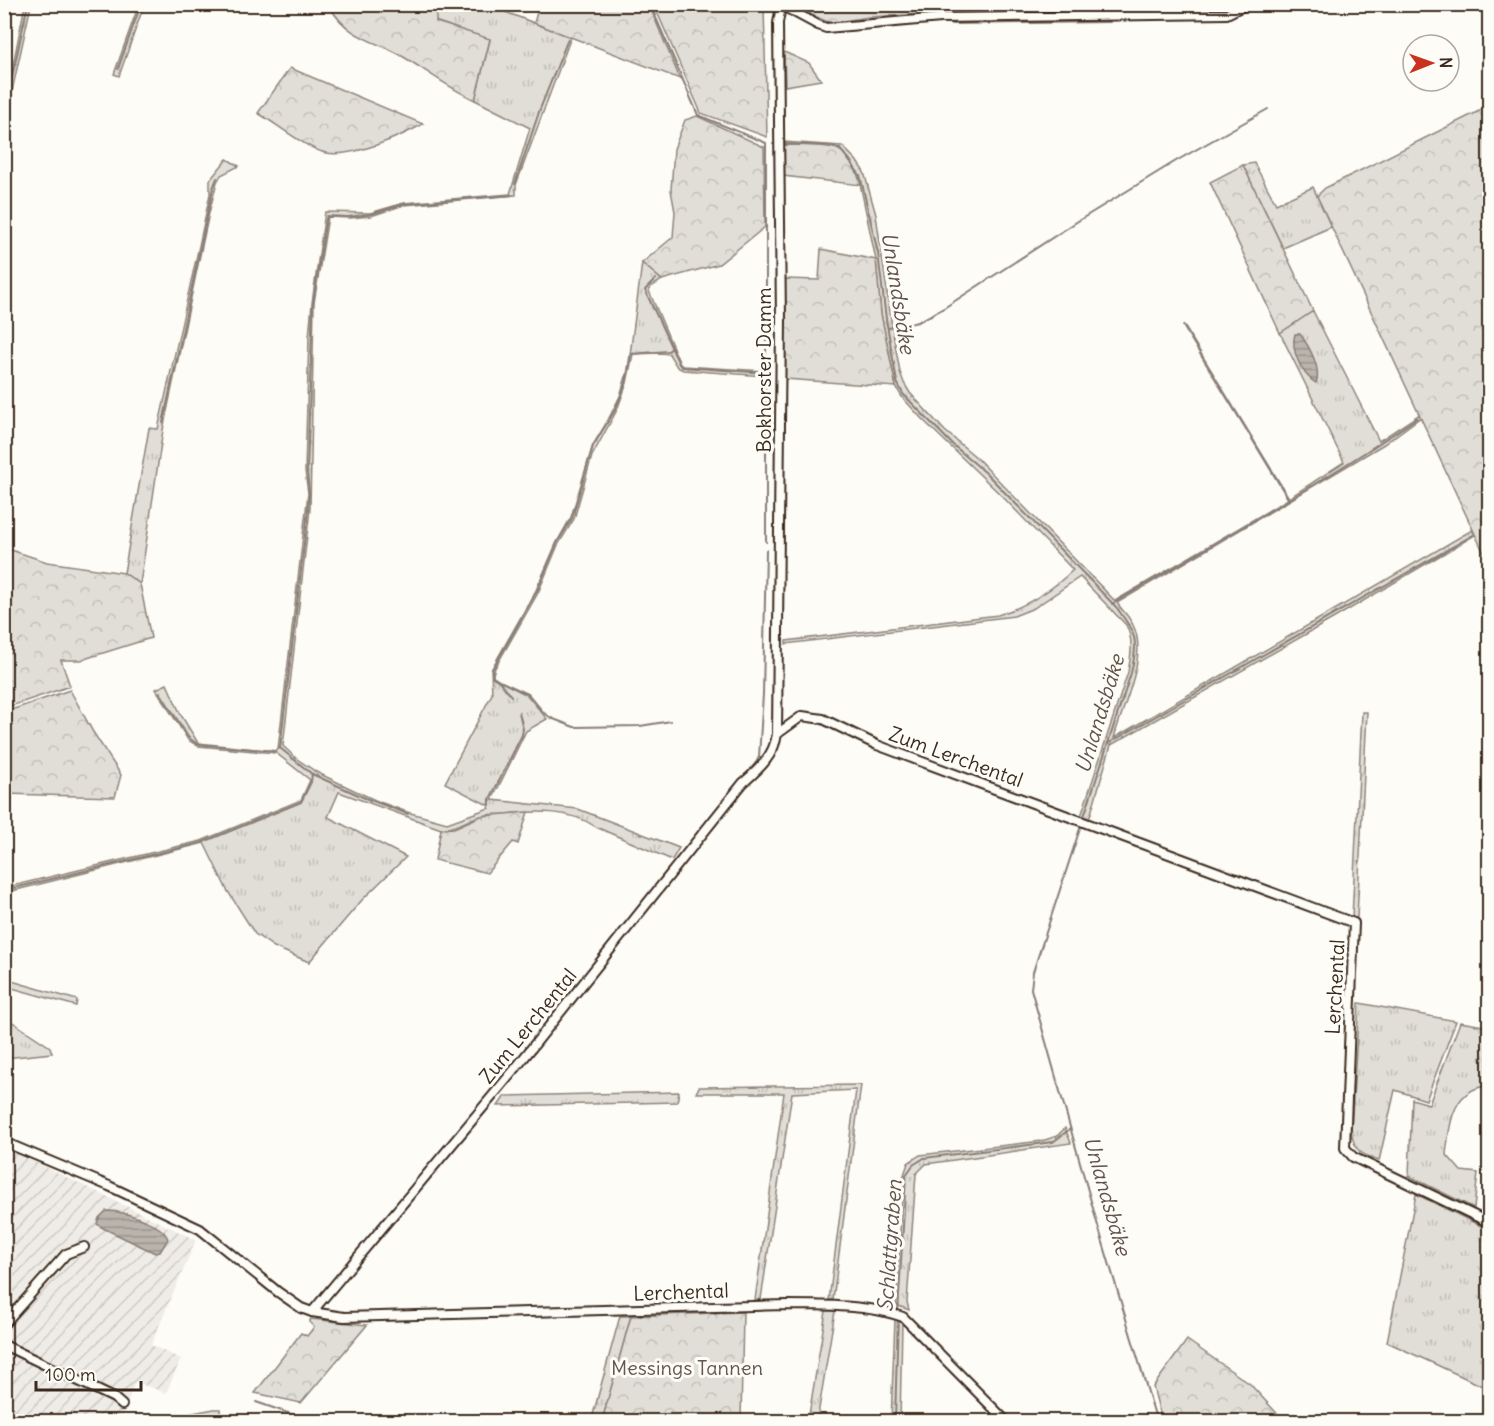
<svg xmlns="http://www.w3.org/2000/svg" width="1494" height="1426" font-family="Delius,sans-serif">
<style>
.industrial{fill:url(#industrial-furrows)}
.grass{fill:url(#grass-tufts);stroke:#8e847a;stroke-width:1.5}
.forest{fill:url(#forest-crowns);stroke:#8e847a;stroke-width:1.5}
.garden{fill:#e1ded7;stroke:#8e847a;stroke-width:1.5}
.water{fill:url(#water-rules);stroke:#887d74;stroke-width:1.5}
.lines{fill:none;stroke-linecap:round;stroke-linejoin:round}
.stream{stroke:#887d74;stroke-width:2}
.minor-casing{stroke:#3b2a1e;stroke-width:12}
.minor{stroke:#fdfcf7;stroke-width:8}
.labels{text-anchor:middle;stroke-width:6;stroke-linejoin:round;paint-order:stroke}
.street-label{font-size:20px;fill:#3b2a1e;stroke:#fdfcf7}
.park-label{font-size:20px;fill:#64574c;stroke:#fdfcf7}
.water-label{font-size:21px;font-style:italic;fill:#615349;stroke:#fdfcf7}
</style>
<defs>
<pattern id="industrial-furrows" width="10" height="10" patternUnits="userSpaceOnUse" patternTransform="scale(1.5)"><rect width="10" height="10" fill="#efece7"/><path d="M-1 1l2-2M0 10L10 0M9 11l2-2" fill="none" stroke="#cecbc6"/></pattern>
<pattern id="grass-tufts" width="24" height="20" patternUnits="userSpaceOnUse" patternTransform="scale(1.5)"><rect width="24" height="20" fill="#e1ded7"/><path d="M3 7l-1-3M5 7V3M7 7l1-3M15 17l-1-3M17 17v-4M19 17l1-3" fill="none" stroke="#c2bfb8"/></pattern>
<pattern id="forest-crowns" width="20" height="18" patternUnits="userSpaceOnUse" patternTransform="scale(1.5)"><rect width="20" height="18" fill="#e1ded7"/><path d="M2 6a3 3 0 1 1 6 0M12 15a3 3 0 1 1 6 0" fill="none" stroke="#c2bfb8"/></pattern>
<pattern id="water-rules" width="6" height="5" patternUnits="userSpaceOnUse" patternTransform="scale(1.5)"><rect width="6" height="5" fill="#bbb4ad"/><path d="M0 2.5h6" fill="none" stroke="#99938c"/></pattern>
</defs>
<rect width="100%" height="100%" fill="#fdfcf7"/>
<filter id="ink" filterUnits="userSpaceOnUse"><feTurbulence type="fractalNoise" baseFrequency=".0167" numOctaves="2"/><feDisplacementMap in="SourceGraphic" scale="12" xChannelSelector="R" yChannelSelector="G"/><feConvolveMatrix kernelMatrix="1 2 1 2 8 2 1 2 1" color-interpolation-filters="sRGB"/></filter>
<g filter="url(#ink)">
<polygon class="industrial" points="5,1147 196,1240 151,1345 181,1359 166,1393 135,1382 122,1417 95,1422 5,1421"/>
<g class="grass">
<polygon points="139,4 144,5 119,76 114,74"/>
<polygon points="25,5 31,5 5,123 5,105"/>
<path d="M 436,5 L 487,5 L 571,37 L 516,185 L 516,195 L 404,205 L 371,216 L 350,218 L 328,217 L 314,303 L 310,509 L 283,746 L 297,759 L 318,773 L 377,801 L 407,812 L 447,823 L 489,808 L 488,805 L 445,783 L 492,694 L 491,670 L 536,590 L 557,542 L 571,517 L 593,445 L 607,422 L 620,396 L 628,370 L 642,263 L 662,280 L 651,287 L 649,291 L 680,364 L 683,366 L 764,371 L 764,376 L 683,370 L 677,367 L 669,354 L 660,353 L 633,354 L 627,383 L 617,410 L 592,456 L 574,519 L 558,545 L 538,593 L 495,668 L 492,677 L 527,695 L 547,719 L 526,731 L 492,800 L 578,809 L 679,848 L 672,860 L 596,827 C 570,809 534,811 504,814 C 497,814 488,814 481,816 C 465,820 459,828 441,829 L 339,792 L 328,817 L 406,857 L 362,900 L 309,962 L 274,947 L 255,934 L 227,890 L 204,843 L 12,891 L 11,886 L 201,841 L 301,800 L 310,780 L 276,753 L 198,746 L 188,740 L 156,689 L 167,684 L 181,715 L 198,743 L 275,751 L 278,749 L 308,493 L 305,471 L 309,337 L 312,303 L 325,212 L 370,213 L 404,203 L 510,194 L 530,128 L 475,100 L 490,40 L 435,21 Z"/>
<path d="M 783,142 L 842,146 L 856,160 L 864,172 L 876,215 L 893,333 L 900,372 L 904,383 L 910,393 L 945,431 L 977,458 L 1115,601 L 1288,499 L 1183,324 L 1289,498 L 1344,462 L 1280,333 L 1313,311 L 1379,441 L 1420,414 L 1421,417 L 1384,444 L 1117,603 C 1122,610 1129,616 1133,625 C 1149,657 1122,706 1114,738 L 1472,530 L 1475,535 L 1336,617 L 1111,745 L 1089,820 L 1081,816 L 1128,672 C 1131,656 1134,640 1126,625 L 1080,577 L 1034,608 L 1014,616 L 786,644 L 786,641 L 998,615 C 1027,606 1051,591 1073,570 L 1003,497 L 922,419 L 902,397 L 896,387 L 881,314 L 876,260 L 858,174 L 782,145 Z"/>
<polygon points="227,159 239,166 221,175 217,182 209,213 163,430 140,584 124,573 149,428 158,429 199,246 210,194 210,180"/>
<polygon points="1254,163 1276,204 1313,187 1331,227 1283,248 1243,165"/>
<polygon points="1362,712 1367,712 1357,918 1352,918"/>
<polygon points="5,979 77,1000 76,1006 5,986"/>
<path d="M 1359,1003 L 1456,1021 L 1426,1100 L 1395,1090 L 1379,1161 C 1360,1154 1354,1151 1351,1130 Z"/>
<polygon points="5,1017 50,1047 52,1053 5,1058"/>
<path d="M 1460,1022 L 1489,1027 L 1489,1086 C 1452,1088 1450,1124 1446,1154 L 1461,1171 L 1478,1173 L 1474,1208 L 1409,1176 L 1412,1099 L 1429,1104 Z"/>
<polygon points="861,1085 833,1300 829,1300 856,1090 792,1093 761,1299 755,1300 784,1093 696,1093 699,1087"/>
<polygon points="679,1092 677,1102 498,1106 505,1096"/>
<polygon points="1065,1128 1071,1143 926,1164 916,1174 907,1302 909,1310 896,1305 903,1178 908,1163 920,1155 1042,1141 1057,1136"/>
<polygon points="1416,1194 1489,1230 1489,1389 1387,1342"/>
<polygon points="826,1311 835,1311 817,1421 808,1421"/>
<polygon points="620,1316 631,1316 602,1421 591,1422"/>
<polygon points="895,1319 902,1323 900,1422 891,1421"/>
</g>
<g class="forest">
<path d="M 331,5 L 436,5 L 436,22 L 490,39 L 475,100 C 449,88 427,71 402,56 C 374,40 348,38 330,7 Z"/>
<polygon points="539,5 649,5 680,79 534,23"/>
<polygon points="654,5 764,5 767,137 701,113"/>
<polygon points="811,5 811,4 951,5 946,13 869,17 830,23 810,14"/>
<polygon points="784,52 809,63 821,80 785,86"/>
<path d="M 290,68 L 423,124 C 400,137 352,158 326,153 C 309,150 275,123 258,113 Z"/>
<polygon points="1489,106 1489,564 1317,196 1325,188"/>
<polygon points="697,116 764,147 765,227 719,264 662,280 642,263 673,237 675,212 671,190 674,149 685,120"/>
<path d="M 782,145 C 796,146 828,144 839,150 C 851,156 858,174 861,185 L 783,176 Z"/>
<polygon points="1243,165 1313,311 1280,333 1210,182"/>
<polygon points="821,249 876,260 881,314 896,387 785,379 785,279 819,280"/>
<polygon points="5,548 47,562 124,573 140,584 151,638 81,660 61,660 70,686 5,708"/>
<polygon points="70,690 93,732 121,775 115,797 5,794 5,712"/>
<polygon points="528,812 518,844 513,842 487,873 435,860 441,829 454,828 481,816"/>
<polygon points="743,1312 741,1421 602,1421 631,1316"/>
<polygon points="311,1319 367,1325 301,1403 255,1393 301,1333 307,1336 314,1327 309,1322"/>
<polygon points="1187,1340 1250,1384 1284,1421 1162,1421 1153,1387"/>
</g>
<polygon class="garden" points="214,1409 220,1409 221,1421 150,1421"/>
<g class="water">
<path d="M 1295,334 L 1300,334 C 1309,346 1322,369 1316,383 C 1302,375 1290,350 1295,334 Z"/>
<path d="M 106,1211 C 121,1210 163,1223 168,1239 L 160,1252 L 155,1253 L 103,1228 L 97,1224 L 99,1218 Z"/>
</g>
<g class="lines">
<g class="stream">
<polyline points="650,4 698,115 766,143 766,316"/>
<polyline points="1110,10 1110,4"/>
<polyline points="923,23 941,23"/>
<polyline points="952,24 1110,22"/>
<polyline points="118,69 141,4"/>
<polyline points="4,114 28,4"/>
<polyline points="773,144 775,144"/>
<path d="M 784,144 L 832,146 L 840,149 L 860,175 L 878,253 L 886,319 L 897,382 L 903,394 L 953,445 L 986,473 L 1117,608 C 1136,635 1139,639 1131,673 L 1033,972 L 1031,989 L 1098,1226 L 1157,1422"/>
<polyline points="515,184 540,109 568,39"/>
<polyline points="656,279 645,290 679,364 682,367 766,373"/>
<polyline points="1183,326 1289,499"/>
<polyline points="888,328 918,322 944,308 1078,221 1176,161 1268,109"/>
<polyline points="163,423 213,188 217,178"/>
<polyline points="766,542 766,323"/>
<path d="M 1112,604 C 1215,543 1319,485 1417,418"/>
<polyline points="502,682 528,694 544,713 551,718 574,727 640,726 671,721"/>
<polyline points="160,692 188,737 197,744 275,751 280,748"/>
<polyline points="511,696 499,681 493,677 492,670 537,591 557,543 572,518 593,446 615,410 626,383 631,354 668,351 672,348"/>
<polyline points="1109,743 1473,535"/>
<polyline points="743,779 757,761 759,757 763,694 766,550"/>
<polyline points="490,805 490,799 522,735 523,729 519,712"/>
<polyline points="408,814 365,798 312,774 280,748 308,510 309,493 307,471 313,303 325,224 327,216 348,217 371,214 404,204 512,195"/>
<polyline points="685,848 718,809"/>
<polyline points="14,888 201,843 301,802 311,782 312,774"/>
<polyline points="256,1402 314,1422"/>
<polyline points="895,1422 898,1313 906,1175 913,1165 924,1158 1053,1142 1070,1129"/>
</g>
<g class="minor-casing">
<g id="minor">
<polyline points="779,4 818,25 826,28 941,18 1227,14 1247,4"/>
<polyline points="777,734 781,321 778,23 781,6"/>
<path d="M 4,1142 L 109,1186 L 200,1229 L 278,1292 L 301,1308 L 312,1312 L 344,1317 L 787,1305 C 822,1305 871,1305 903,1317 L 1007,1422"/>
<path d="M 312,1312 L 515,1069 L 743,783 C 759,769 774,756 777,734 L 802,716 L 823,719 L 877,745 L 1354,923 L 1345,1148 L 1353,1157 L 1490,1223"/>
<polyline points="4,1324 66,1254 84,1247"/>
<polyline points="4,1345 114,1398 122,1405"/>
</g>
</g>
<use href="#minor" class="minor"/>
</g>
</g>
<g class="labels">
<g class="street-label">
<text transform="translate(764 370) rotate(-90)" y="7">Bokhorster Damm</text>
<text transform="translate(956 757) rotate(20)" y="7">Zum Lerchental</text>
<text transform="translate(1335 987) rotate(-87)" y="7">Lerchental</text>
<text transform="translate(528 1026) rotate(-51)" y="7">Zum Lerchental</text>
<text transform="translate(681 1292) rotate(-2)" y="7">Lerchental</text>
</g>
<g class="park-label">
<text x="687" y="1375">Messings Tannen</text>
</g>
<g class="water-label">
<text transform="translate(898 293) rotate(81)" y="7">Unlandsbäke</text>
<text transform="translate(1100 714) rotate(-73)" y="7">Unlandsbäke</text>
<text transform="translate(1107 1196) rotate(74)" y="7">Unlandsbäke</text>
<text transform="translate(890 1246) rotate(-86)" y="7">Schlattgraben</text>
</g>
</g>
<rect width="1494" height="1426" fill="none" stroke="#fdfcf7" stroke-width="24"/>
<rect x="12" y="12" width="1470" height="1402" fill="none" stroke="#3b2a1e" stroke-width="2" filter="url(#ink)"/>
<g transform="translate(1431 63) rotate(89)"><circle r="28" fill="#fdfcf7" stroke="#afa8a0" stroke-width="1.5"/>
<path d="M0-4.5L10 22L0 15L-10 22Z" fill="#c8321e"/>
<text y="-9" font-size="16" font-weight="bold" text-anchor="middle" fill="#3b2a1e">N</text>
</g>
<path d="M36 1381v9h105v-9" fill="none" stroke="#3b2a1e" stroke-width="3"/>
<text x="45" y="1381" font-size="18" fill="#3b2a1e" stroke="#fdfcf7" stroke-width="4.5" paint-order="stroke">100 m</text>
</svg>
